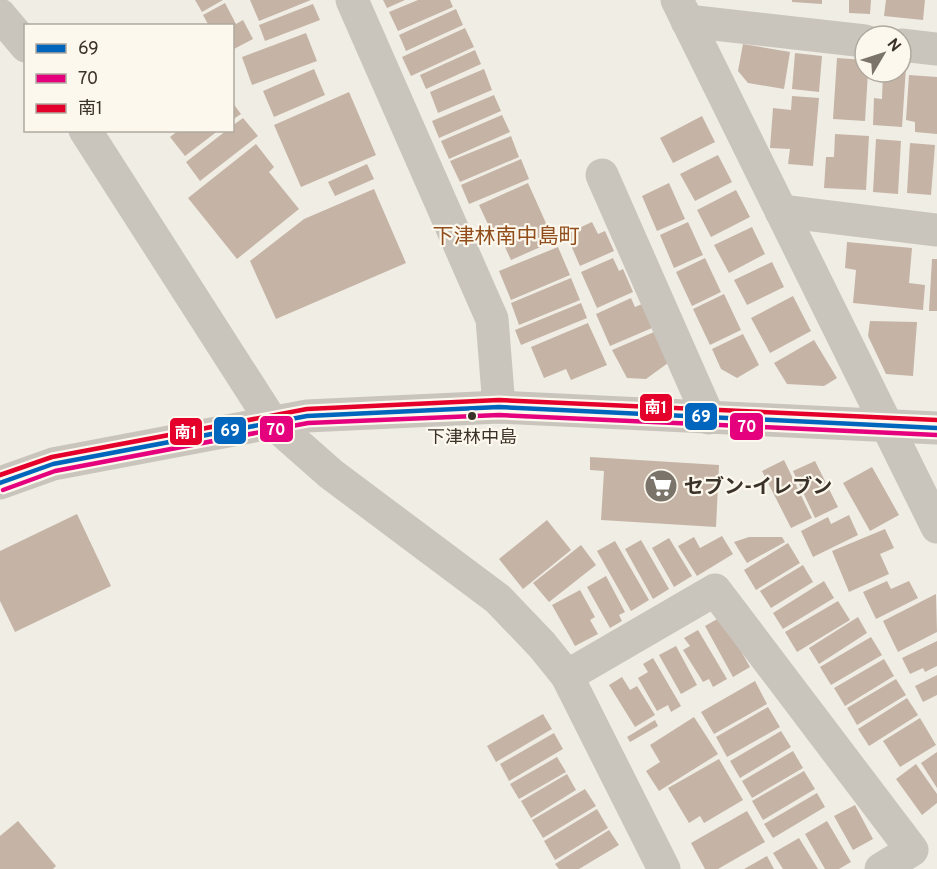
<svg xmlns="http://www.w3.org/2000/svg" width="937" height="869" font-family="Overpass,'Noto Sans JP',sans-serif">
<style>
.building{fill:#c5b4a5}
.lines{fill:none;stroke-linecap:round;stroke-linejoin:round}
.minor{stroke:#c9c5bd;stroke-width:33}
.bus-1-casing{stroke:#fcf8ed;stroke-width:9}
.bus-2-casing{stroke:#fcf8ed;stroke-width:9}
.bus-3-casing{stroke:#fcf8ed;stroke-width:9}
.bus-1{stroke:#0065bd;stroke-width:4.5}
.bus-2{stroke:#e5007d;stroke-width:4.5}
.bus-3{stroke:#e4002b;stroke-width:4.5}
.bus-dot{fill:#3b332a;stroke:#fcf8ed;stroke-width:2}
.labels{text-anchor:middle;stroke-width:4.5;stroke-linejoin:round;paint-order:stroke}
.bus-label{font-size:18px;fill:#3b332a;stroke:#fcf8ed}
.poi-label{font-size:20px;font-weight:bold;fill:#3b332a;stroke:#fcf8ed;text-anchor:start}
.neighbourhood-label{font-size:21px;fill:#914e1c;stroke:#fcf8ed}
.line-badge{stroke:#fcf8ed;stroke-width:2}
.badge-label{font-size:16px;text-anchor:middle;font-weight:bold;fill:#fff}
</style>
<rect width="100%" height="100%" fill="#f0ede5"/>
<g class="building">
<polygon points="195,0 223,0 202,12"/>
<polygon points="250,0 311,0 259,21"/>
<polygon points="383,0 405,0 387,8"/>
<polygon points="418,0 450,0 453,7 398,31 389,12"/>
<polygon points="792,0 822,0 822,4 792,2"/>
<polygon points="849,0 871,0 870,14 849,13"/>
<polygon points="886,0 925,0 923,20 884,16"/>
<polygon points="225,3 236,24 243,20 253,39 232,50 232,26 209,26 203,15"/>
<polygon points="313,4 320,20 265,41 259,25"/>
<polygon points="456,9 463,25 406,51 399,35"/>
<polygon points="465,28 474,47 411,76 402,57"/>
<polygon points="306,33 317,61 252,85 242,57"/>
<polygon points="743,44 790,52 784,89 748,83 738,71"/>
<polygon points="475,50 481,64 426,89 420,75"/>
<polygon points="795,53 822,56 819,92 792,89"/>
<polygon points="837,58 865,60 865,72 868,72 865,121 833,119"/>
<polygon points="901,67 906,67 902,127 873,125 874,98 882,99 883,72 901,72"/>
<polygon points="314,69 325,95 274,117 263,91"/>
<polygon points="484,69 492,90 438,113 430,92"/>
<polygon points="909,75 937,77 937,134 915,132 915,122 906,120"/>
<polygon points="349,92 376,155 301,187 274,125"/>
<polygon points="494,95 501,111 439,138 432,121"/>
<polygon points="792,96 819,98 813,166 788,164 790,149 770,148 773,108 791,110"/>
<polygon points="232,102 241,114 232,120"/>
<polygon points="502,115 510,132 449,159 441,141"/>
<polygon points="702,116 715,142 673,163 660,138"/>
<polygon points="243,118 258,136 200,181 186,162 227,130 232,130 232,126"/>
<polygon points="179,130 219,130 185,156 170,137"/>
<polygon points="835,134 869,136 866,190 824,188 826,157 834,157"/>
<polygon points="511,136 519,157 460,182 450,161"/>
<polygon points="876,139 901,141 898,194 873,192"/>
<polygon points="910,143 935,145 931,195 907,193"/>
<polygon points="256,144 274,167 269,172 299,209 237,259 188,198"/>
<polygon points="718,155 732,182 695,201 680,174"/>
<polygon points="521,159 529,179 469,204 461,185"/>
<polygon points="367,164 374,179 335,196 328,182"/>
<polygon points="528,183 554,241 511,260 498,232 493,235 479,205"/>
<polygon points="669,183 685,219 657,231 642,196"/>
<polygon points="374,189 406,263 276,319 250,261 304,219"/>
<polygon points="736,190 750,217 711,237 697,210"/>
<polygon points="592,222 598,234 605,231 614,251 580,266 566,234"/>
<polygon points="688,222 703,255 674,268 660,235"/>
<polygon points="752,227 765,254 729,273 714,245"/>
<polygon points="847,242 912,248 909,283 925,285 923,310 853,303 856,270 845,268"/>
<polygon points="558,247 570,275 511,300 499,271"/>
<polygon points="613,258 619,271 623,269 633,292 597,308 581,272"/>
<polygon points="705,258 721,292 692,306 676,272"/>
<polygon points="932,259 937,259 937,311 929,311"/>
<polygon points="772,262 784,287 747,305 734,280"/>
<polygon points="571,278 580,300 519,325 511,303"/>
<polygon points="724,294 741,330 710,345 693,309"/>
<polygon points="793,296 811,331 770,353 751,318"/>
<polygon points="631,298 635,307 642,304 652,328 610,346 596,314"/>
<polygon points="581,303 587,318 521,345 515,330"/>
<polygon points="870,321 917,322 913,376 886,374 868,336"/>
<polygon points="588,323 607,365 571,380 566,369 544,378 531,347"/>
<polygon points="654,332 668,363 646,379 627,378 612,350"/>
<polygon points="743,334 759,365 737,378 721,369 712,349"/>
<polygon points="814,340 837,378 824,386 787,384 774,363"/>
<polygon points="590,457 719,465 716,527 601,520 604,471 590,470"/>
<polygon points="784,460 812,518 791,528 762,471"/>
<polygon points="815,461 838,507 815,518 793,471"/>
<polygon points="872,467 899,515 870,531 843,483"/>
<polygon points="77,514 111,586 15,632 0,601 0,551"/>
<polygon points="849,515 858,535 813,557 801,531 828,517 831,524"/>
<polygon points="547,520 571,550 523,589 499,559"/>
<polygon points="885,529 894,548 880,554 889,574 849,592 832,551"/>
<polygon points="722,536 733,554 697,576 678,546 694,537 700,548"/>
<polygon points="749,537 782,537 785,542 747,563 734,542"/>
<polygon points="669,538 692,576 674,587 652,548"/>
<polygon points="641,540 669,589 653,599 625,549"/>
<polygon points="615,541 649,600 631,611 597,551"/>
<polygon points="788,543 800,563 756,590 744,570"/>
<polygon points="581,545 596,565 549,602 533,583"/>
<polygon points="803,565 813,582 771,608 760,591"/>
<polygon points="606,576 625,612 619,615 622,621 610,628 587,587"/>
<polygon points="824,581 834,598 783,629 773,613"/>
<polygon points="887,581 891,589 909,581 918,598 876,619 863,592"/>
<polygon points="580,590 595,617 590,620 598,634 575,646 552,605"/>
<polygon points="936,594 937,632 898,652 883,621"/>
<polygon points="838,601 850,620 797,652 785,632"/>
<polygon points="858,617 867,633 819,664 809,648"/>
<polygon points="719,618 727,626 750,667 733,677 705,626"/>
<polygon points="698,630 727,679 713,687 709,679 703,682 683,650 690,646 684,638"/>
<polygon points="871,637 882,655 831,685 820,667"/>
<polygon points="937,641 937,666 925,672 923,668 910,674 902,658"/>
<polygon points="676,646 697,685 681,694 659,655"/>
<polygon points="653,658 681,706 671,712 668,705 657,711 638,678 648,672 643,664"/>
<polygon points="884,659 894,676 845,706 834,688"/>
<polygon points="937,675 937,695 923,702 915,686"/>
<polygon points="622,677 630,690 637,686 655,715 635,727 609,685"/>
<polygon points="896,679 906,695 857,725 847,708"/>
<polygon points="755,681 767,704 714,734 701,712"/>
<polygon points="907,698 918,715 869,746 858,729"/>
<polygon points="768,707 780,727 727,757 716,737"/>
<polygon points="543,714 552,729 496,762 487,746"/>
<polygon points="694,717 718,754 659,791 646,771 660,762 650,745"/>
<polygon points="920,718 936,745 900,767 883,741"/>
<polygon points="655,720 658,726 630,742 627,737"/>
<polygon points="781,731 791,747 740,778 730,761"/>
<polygon points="554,733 563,749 509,781 500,764"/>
<polygon points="793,751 803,768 752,798 742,781"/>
<polygon points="937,752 937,788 921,763"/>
<polygon points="557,757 566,772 519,799 510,784"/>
<polygon points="719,759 743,800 704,823 700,816 689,823 668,788"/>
<polygon points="916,764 937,794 937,803 922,815 896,779"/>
<polygon points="804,771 815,789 763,820 752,801"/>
<polygon points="567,774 576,790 531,818 521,801"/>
<polygon points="585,789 596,806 543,838 532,820"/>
<polygon points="817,793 825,807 773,838 764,824"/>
<polygon points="855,805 873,839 853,850 834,816"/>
<polygon points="597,809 608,828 555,860 544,841"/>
<polygon points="747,811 765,842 718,869 705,869 691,843"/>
<polygon points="18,821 56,866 53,869 0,869 0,836"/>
<polygon points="827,821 851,862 839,869 825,869 805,834"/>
<polygon points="609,830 619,845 579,869 559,869 555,864"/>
<polygon points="799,838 818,869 783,869 773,853"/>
<polygon points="767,856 774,869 744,869"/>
</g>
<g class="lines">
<g class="minor">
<polyline points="352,0 492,319 499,407"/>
<polyline points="677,0 937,527"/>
<polyline points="0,15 26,46"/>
<polyline points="687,21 865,41"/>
<polyline points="901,45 937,49"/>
<polyline points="85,130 272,422 331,474 498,599 542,645 567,676 664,869"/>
<polyline points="602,175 709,418"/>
<polyline points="781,211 937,230"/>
<polyline points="0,483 53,464 307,416 499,407 937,428"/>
<polyline points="567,676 715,590 912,850 881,869"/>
</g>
<g class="bus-1-casing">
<polyline id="bus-1" points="0,483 53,464 307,416 499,407 937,428"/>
</g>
<g class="bus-2-casing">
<polyline id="bus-2" points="3,490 55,471 308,423 499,415 937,435"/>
</g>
<g class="bus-3-casing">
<polyline id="bus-3" points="0,475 52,457 307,409 499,400 937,420"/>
</g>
<use href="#bus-1" class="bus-1"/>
<use href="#bus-2" class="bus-2"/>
<use href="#bus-3" class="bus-3"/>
</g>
<defs>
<g id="supermarket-disc" transform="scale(1.725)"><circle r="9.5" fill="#7a746b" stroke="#fcf8ed"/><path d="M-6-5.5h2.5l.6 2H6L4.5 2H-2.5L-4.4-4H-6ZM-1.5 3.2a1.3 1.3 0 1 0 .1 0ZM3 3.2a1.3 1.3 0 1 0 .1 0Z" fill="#fff"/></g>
</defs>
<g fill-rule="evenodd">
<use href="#supermarket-disc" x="661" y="486"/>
</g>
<circle class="bus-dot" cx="472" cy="416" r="5"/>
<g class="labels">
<g class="bus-label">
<text x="472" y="443">下津林中島</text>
</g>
<g class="poi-label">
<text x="684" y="493">セブン-イレブン</text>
</g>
<g class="neighbourhood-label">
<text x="506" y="243">下津林南中島町</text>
</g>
</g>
<g class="line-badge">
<rect x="639" y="393" width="34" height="29" rx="6" fill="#e4002b"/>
<rect x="684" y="402" width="34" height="29" rx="6" fill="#0065bd"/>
<rect x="729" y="412" width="35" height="29" rx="6" fill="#e5007d"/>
<rect x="259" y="415" width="35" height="28" rx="6" fill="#e5007d"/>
<rect x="213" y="416" width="34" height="29" rx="6" fill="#0065bd"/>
<rect x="169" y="417" width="34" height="29" rx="6" fill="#e4002b"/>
</g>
<g class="badge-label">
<text x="656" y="413">南1</text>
<text x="701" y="422">69</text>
<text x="747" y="432">70</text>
<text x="276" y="435">70</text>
<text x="230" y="436">69</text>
<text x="186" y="438">南1</text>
</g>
<rect x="24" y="24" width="210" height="108" fill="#fcf8ed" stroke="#afa99f" stroke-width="1.5"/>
<rect x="36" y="44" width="30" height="9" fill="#0065bd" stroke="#afa99f" stroke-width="1.5"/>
<text x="78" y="54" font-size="18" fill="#3b332a">69</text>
<rect x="36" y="74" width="30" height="9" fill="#e5007d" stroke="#afa99f" stroke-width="1.5"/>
<text x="78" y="84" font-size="18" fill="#3b332a">70</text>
<rect x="36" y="104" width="30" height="9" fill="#e4002b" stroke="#afa99f" stroke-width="1.5"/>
<text x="78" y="114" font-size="18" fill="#3b332a">南1</text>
<g transform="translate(883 54) rotate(51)"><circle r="28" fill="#fcf8ed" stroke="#afa99f" stroke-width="1.5"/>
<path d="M0-4.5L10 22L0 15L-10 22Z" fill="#7a746b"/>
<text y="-9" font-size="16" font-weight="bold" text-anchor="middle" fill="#3b332a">N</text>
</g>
</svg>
